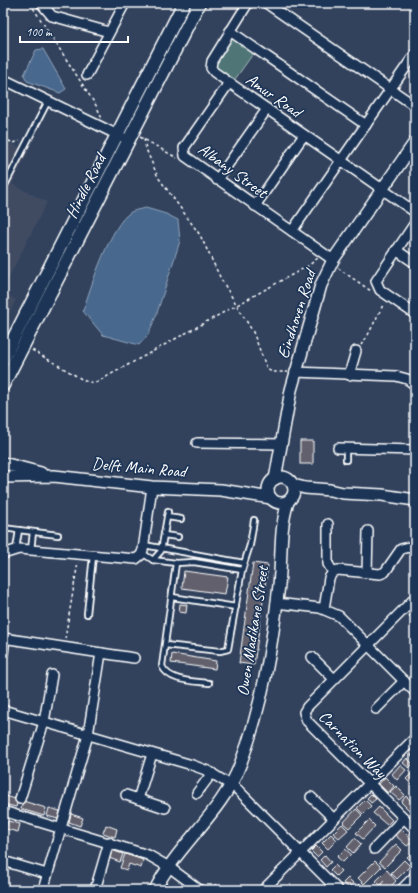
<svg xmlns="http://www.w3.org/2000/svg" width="418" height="893" font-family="Caveat,sans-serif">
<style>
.built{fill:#404b62}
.green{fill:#4f7476;stroke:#a7baba}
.water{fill:#48688d;stroke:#91a4bb}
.building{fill:#62616c;stroke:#fff}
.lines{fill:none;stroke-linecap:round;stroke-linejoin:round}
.service-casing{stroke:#fff;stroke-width:8}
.minor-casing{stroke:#fff;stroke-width:12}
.tertiary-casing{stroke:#fff;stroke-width:14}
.secondary-casing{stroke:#fff;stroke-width:15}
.path{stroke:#fff;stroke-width:1.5;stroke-dasharray:3 3;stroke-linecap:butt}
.service{stroke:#1d3557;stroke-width:4.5}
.minor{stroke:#1d3557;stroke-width:9}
.tertiary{stroke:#1d3557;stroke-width:11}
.secondary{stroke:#1d3557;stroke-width:12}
.labels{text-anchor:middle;stroke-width:3.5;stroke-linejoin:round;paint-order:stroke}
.street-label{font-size:17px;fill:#fff;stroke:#1d3557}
</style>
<rect width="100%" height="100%" fill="#32425d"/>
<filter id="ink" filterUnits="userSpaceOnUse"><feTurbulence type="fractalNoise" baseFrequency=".025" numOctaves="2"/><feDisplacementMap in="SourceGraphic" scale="8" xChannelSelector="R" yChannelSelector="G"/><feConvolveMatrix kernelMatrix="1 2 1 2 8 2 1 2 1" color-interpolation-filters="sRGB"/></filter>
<g filter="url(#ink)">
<g class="built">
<polygon points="3,139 28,152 12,184 47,202 3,289"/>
<polygon points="3,293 16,300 3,325"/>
</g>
<polygon class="green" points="232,37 255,51 233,82 215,69 214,62"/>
<g class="water">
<polygon points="43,49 66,89 60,93 27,81 24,75 36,50"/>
<path d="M 146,208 L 166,214 L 178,220 L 180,241 L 156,316 L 148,335 L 139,345 L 103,335 L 83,311 C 90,289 111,223 131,212 C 135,210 141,209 146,208 Z"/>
</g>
<g class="building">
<rect x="300" y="441" width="13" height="23"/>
<polygon points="253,563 268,565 254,665 239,663"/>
<polygon points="184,571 228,577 225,594 182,588"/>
<polygon points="180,604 187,605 186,613 179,612"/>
<polygon points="172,654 216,661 215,669 171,663"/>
<polygon points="415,750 415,759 411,755"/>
<polygon points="407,758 413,764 409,768 403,763"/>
<polygon points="400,765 406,770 397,780 392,774"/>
<polygon points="412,773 415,776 415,788 406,779"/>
<polygon points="385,777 394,786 388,793 379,784"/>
<polygon points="396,786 405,795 399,800 390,792"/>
<polygon points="371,794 376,799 371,803 367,798"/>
<polygon points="3,795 18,800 16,807 3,804"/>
<polygon points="406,796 415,805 415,816 401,802"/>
<polygon points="365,800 371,806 363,814 357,808"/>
<polygon points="23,801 46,808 44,816 21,809"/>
<polygon points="379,807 392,820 387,825 373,813"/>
<polygon points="49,808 60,811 58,819 47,816"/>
<polygon points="356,809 362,815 349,828 343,823"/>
<polygon points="71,814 83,818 80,826 69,822"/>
<polygon points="369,820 375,826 363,839 356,833"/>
<polygon points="8,821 20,824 18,832 6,829"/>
<polygon points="342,824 348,830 339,838 333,833"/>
<polygon points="106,825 117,829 115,837 103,833"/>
<polygon points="400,828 413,841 407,846 394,834"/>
<polygon points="331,834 337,840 328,849 322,843"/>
<polygon points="355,838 361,844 353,853 347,847"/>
<polygon points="396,844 402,850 385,867 379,862"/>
<polygon points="316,846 322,852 317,857 311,851"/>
<polygon points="345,849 351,854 343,862 337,857"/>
<polygon points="111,850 123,854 120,862 109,858"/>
<polygon points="415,850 415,861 413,863 407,857"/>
<polygon points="125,854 143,860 141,868 129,864 127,870 120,868"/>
<polygon points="325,855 331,862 326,867 320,860"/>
<polygon points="404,860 410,866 397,879 391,873"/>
<polygon points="375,861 381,867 364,884 358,878"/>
<polygon points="335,865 341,871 336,876 330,870"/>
<polygon points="387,870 396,881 387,890 381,884 385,880 380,885 376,881"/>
<polygon points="348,878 353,883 349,888 343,883"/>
<polygon points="216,884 222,890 210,889"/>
<polygon points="359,884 364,889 363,890 354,889"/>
<polygon points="375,885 381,890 371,889"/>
</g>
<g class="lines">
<g class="service-casing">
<g id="service">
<polyline points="3,189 48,101"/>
<polyline points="346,460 346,448"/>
<polyline points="167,517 181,519"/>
<polyline points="3,528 58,535"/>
<polyline points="164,535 178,537"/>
<polyline points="144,545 244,563"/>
<polyline points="16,549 19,530"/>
<polyline points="31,550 33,532"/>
<polyline points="142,553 153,560 176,563 194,562 242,570"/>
<polyline points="153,560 161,551 168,512"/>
<path d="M 176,563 L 162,666 C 169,682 194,681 209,683"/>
<polyline points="172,597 236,607"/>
<polyline points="87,614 93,556"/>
<polyline points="165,645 220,651 228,649 242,570 250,545 254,520"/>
</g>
</g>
<g class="minor-casing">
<g id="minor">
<polyline points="41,3 52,16 109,32"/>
<polyline points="248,3 212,61 211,68 214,72 415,212"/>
<polyline points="266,3 415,106"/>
<polyline points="230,31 366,125"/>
<polyline points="87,75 125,3"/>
<polyline points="3,79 122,137"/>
<polyline points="229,83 184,148 185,156 333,260"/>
<polyline points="217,180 267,109"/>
<polyline points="255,206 304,135"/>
<polyline points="415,223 376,281 380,290 415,314"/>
<polyline points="292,231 415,54"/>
<polyline points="396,250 415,263"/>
<polyline points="295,372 396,376 407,379 415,385"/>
<polyline points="349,375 356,351"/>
<polyline points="197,443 282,444"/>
<polyline points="338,448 415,450"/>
<polyline points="328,524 328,564 333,572"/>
<polyline points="3,554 19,549 136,559 141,555 143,550 152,487"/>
<polyline points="333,572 338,570 380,574 385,572 401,549 409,547 415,551"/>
<polyline points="367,573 368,531"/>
<polyline points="415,598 307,707 304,712 307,721 415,829"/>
<polyline points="276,603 320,608 339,616 415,692"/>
<polyline points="324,609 329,578 333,572"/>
<polyline points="3,638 134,658"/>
<polyline points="3,653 5,638"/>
<polyline points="312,657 334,679"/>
<polyline points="376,709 404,681"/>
<polyline points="3,710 192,765 208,771 237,789 338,890"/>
<polyline points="197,793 212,773"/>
<polyline points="126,795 165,808"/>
<polyline points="311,797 334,819"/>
<polyline points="20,799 44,722 52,675"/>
<polyline points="138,799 152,754"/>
<polyline points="3,811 148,855 169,867 200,890"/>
<polyline points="374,849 404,818"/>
<polyline points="3,861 47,874"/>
<polyline points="43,890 88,735 101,653"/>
<polyline points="95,890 109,842"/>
<polyline points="263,890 415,738"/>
<polyline points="401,890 415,876"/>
</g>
</g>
<g class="tertiary-casing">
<g id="tertiary">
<polyline points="3,463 41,473"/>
<polyline points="3,477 54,476 152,487 221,490 271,498"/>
<circle cx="281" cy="490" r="13"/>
<polyline points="275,479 291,390 321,285 333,260 415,142"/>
<polyline points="293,485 305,488 330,490 343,493 382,495 415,500"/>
<path d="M 155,890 C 177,845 222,813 240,765 C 262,708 272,647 279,585 C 282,558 279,529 288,502"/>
</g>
</g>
<g class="secondary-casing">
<g id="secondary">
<polyline points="3,359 184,3"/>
<polyline points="3,385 199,3"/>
</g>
</g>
<g class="path">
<polyline points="30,3 97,107 102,119"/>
<polyline points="140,137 177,158"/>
<polyline points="3,138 13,143 20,141"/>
<polyline points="144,139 146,149 158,177 200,235 221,279 253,332 267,369 272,372 288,372"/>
<polyline points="338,268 371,291"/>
<polyline points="361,345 368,335 384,303"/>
<polyline points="32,350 85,381 95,383 308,266 318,258"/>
<polyline points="409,615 415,621"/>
<polyline points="65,639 78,562"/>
</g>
<use href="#service" class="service"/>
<use href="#minor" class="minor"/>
<use href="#tertiary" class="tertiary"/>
<use href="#secondary" class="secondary"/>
</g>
</g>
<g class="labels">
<g class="street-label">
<text transform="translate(274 95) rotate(35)" y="6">Amur Road</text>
<text transform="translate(233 170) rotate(36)" y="6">Albany Street</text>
<text transform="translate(85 186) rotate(-63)" y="6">Hindle Road</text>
<text transform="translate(296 314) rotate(-72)" y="6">Eindhoven Road</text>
<text transform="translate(139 467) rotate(5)" y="6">Delft Main Road</text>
<text transform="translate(252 631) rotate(-81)" y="6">Owen Madikane Street</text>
<text transform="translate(353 744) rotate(45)" y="6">Carnation Way</text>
</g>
</g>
<rect width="418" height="893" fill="none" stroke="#1d3557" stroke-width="16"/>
<rect x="8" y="8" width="402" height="877" fill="none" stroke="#fff" stroke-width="1.5" filter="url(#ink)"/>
<path d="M20 36v6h108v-6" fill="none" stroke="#ffffff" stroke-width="2"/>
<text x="26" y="36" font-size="12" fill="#ffffff" stroke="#1d3557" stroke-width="3" paint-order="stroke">100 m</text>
</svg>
